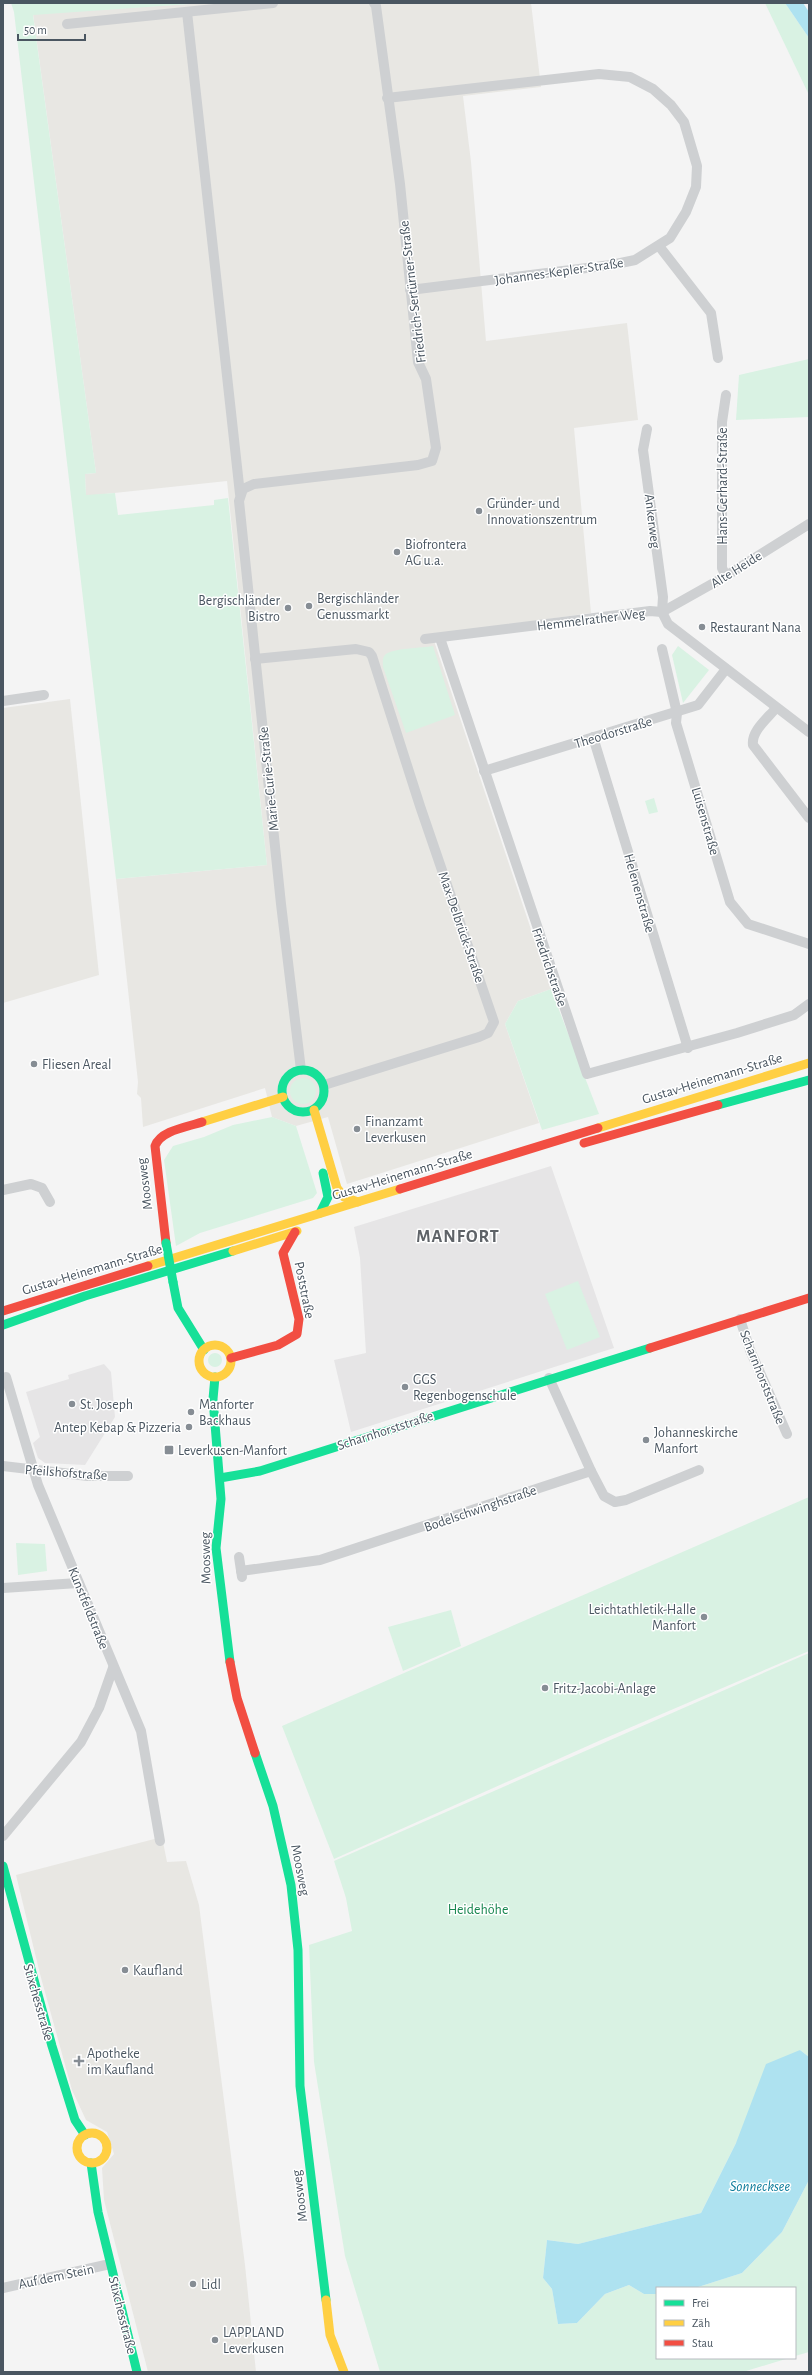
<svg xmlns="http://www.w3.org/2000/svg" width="812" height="2375" font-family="'Alegreya Sans',sans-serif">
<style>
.commercial{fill:#e8e7e3}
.education{fill:#e6e5e6}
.green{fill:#d9f2e3}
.water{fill:#aee2f0}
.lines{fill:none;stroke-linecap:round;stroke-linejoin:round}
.street{stroke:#ced0d2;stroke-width:10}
.fast{stroke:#16e098;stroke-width:9}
.slow{stroke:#ffcf43;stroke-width:9}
.jam{stroke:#f24e42;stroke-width:9}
.fast-bridge{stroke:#16e098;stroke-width:9}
.poi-dot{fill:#868d94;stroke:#fff;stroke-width:1.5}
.labels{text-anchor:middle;stroke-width:3;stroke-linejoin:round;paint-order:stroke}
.street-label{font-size:14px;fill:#4a5661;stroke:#fff}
.poi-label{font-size:14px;fill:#4a5661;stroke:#fff;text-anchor:start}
.park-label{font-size:14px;fill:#17864f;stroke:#fff}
.water-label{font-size:15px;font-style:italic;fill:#0c7c9b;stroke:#fff}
.district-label{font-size:18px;font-weight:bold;letter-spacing:1px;fill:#5f6368;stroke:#fff}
</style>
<rect width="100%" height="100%" fill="#f4f4f4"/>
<g class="commercial">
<polygon points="204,3 531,3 541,87 463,96 471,162 486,341 627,323 638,420 574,428 591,613 432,635 551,989 518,1001 505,1024 539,1123 347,1184 328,1117 296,1126 272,1117 265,1088 143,1127 141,1098 137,1094 138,1082 116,879 267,865 227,481 86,496 85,474 96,473 33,14"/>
<polygon points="70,699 99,975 3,1003 3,708"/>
<polygon points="162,1837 167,1862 186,1861 199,1905 245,2265 256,2372 148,2372 104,2200 102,2168 114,2154 107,2132 86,2120 72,2090 40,1974 16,1875"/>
</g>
<g class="education">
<polygon points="551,1166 614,1348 351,1432 334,1360 366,1353 360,1258 354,1227"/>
<polygon points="104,1364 111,1372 115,1417 85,1465 45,1463 38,1458 33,1443 40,1437 26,1392 69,1379 68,1375"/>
</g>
<g class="green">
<polygon points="11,3 204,3 33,15 96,473 85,474 86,495 115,493 118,515 214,505 214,500 228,498 267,865 116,879 14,12"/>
<polygon points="765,3 785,3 809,38 809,95"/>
<polygon points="809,359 809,417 736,420 739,375"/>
<path d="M 433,646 L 455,715 L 406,733 L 383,667 C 383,663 382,658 385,655 C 391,648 423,648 433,646 Z"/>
<polygon points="678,646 709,670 683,703 672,655"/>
<polygon points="654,798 658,812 649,814 645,801"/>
<polygon points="551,989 599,1114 542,1130 505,1024 518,1001"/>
<circle cx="303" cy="1091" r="13"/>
<polygon points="272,1117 296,1126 317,1193 313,1198 200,1233 176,1246 164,1160 173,1146 204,1137 233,1125"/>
<polygon points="578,1281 600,1337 567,1350 545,1294"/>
<circle cx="215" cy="1360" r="7"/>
<polygon points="809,1497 809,1651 601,1740 334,1859 282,1726"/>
<polygon points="16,1543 45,1544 47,1571 18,1575"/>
<polygon points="451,1610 461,1646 403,1671 388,1627"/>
<polygon points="809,1653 809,2057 800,2050 736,2143 701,2213 578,2244 547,2240 543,2278 552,2289 558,2324 577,2323 605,2294 629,2285 644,2294 657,2294 657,2358 789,2358 743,2372 380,2372 345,2256 314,2062 309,1945 352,1931 346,1898 334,1861"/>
<polygon points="809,2180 809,2352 795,2356 795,2288 695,2288 742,2273 782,2232"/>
</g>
<g class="water">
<polygon points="785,3 803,3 809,12 809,38"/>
<polygon points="800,2050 809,2057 809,2180 782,2232 742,2273 695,2288 657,2288 657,2294 644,2294 629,2285 605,2294 577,2323 558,2324 552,2289 543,2278 547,2240 578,2244 701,2213 736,2143 766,2064"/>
</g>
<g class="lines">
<g class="street">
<polyline points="187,12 240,494"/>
<polyline points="67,24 273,3"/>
<polyline points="387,98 599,74 630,77 653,89 671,105 684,122 697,166 696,187 686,212 670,238 635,260 611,265 410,290"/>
<polyline points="659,246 711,313 718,358"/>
<polyline points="647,429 643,450 663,597 662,612 668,624 809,732"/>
<polyline points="726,576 722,568 722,422 726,395"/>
<polyline points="440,638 587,1074 737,1033 794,1015 809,1004"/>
<polyline points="425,639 650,611 662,612 726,576 809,524"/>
<polyline points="662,649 677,713 676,723 730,902 748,924 809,944"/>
<polyline points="255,659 356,649 369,652 372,656 420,806 494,1022 488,1033 479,1037 324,1085"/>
<polyline points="3,701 44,695"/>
<path d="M 776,708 C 768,718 751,731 753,745 L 809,818"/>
<polyline points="593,737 688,1048"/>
<polyline points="484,771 698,705 726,669"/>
<polyline points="301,1070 281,904 239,501 243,489 254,484 418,465 432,461 436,448 426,379 418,362 400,184 376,6 374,3"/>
<polyline points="3,1190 31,1184 42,1188 50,1202"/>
<polyline points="740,1319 750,1350 787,1434"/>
<polyline points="6,1377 38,1485 141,1731 160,1841"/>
<polyline points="549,1378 591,1471"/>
<polyline points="3,1466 88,1476 128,1476"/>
<polyline points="239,1557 242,1577"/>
<polyline points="241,1571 320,1560 591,1471 604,1496 615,1502 626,1500 699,1470"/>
<polyline points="3,1588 78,1583"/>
<polyline points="3,1836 81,1742 99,1708 113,1668"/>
<polyline points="3,2288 110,2264"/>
</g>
<g class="fast">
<circle cx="303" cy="1091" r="21"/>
<polyline points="718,1105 809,1080"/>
<polyline points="320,1213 328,1197 323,1173"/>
<polyline points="173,1282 178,1308 204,1350"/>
<polyline points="3,1325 85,1296 233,1251"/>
<polyline points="215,1377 213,1399 221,1499 216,1548 230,1662"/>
<polyline points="220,1478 260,1471 650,1348"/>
<polyline points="255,1753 273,1806 291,1885 298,1950 300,2086 326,2300"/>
<polyline points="3,1866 52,2046 75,2120 85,2135"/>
<polyline points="91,2163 98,2212 137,2372"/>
</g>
<g class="slow">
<polyline points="314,1110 337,1188 344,1197 358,1202"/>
<polyline points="202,1122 283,1097"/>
<polyline points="598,1128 809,1063"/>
<polyline points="233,1251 297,1231"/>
<polyline points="148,1266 400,1189"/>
<circle cx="215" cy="1361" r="16"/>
<circle cx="92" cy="2148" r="15"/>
<polyline points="326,2300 330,2335 344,2372"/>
</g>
<g class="jam">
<polyline points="584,1143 718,1105"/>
<polyline points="400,1189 598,1128"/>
<path d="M 166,1243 L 155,1146 C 161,1130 188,1127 202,1122"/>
<polyline points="3,1311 148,1266"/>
<polyline points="650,1348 809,1298"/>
<polyline points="231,1358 278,1345 297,1334 299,1319 283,1253 295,1232"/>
<polyline points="230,1662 237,1698 255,1753"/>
</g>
<polyline class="fast-bridge" points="166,1243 173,1282"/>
</g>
<g class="poi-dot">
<circle cx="479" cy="511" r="4"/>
<circle cx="397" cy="552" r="4"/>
<circle cx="309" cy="606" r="4"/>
<circle cx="288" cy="608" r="4"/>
<circle cx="702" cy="627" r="4"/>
<circle cx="34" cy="1064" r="4"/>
<circle cx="357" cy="1129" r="4"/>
<circle cx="405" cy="1387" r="4"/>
<circle cx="72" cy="1404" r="4"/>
<circle cx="191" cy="1412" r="4"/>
<circle cx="189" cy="1427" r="4"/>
<circle cx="646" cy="1440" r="4"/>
<rect x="164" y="1445" width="10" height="10" rx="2"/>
<circle cx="704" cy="1617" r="4"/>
<circle cx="545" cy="1688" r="4"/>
<circle cx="125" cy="1970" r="4"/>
<path d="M77 2055h4v4h4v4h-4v4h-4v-4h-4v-4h4z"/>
<circle cx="193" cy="2284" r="4"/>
<circle cx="215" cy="2340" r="4"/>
</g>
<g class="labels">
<g class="street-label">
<text transform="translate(559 271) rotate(-8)" y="5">Johannes-Kepler-Straße</text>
<text transform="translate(412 292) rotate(-97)" y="5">Friedrich-Sertürner-Straße</text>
<text transform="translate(722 486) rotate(-90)" y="5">Hans-Gerhard-Straße</text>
<text transform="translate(653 521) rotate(83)" y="5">Ankerweg</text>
<text transform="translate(736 569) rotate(-32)" y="5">Alte Heide</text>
<text transform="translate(591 619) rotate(-7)" y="5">Hemmelrather Weg</text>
<text transform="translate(613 732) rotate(-17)" y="5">Theodorstraße</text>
<text transform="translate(268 779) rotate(-96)" y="5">Marie-Curie-Straße</text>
<text transform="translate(706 821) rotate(74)" y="5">Luisenstraße</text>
<text transform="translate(640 893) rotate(74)" y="5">Helenenstraße</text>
<text transform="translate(462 927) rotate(71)" y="5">Max-Delbrück-Straße</text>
<text transform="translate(550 967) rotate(71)" y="5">Friedrichstraße</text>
<text transform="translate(712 1078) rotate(-17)" y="5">Gustav-Heinemann-Straße</text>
<text transform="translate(402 1174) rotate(-17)" y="5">Gustav-Heinemann-Straße</text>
<text transform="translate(144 1184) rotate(-97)" y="5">Moosweg</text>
<text transform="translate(92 1269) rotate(-17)" y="5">Gustav-Heinemann-Straße</text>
<text transform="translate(305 1290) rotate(79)" y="5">Poststraße</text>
<text transform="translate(763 1377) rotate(68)" y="5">Scharnhorststraße</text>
<text transform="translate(385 1430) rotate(-18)" y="5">Scharnhorststraße</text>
<text transform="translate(66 1472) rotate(4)" y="5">Pfeilshofstraße</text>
<text transform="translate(480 1508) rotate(-19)" y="5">Bodelschwinghstraße</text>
<text transform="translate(205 1558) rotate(-91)" y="5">Moosweg</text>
<text transform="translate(89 1608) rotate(68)" y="5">Kunstfeldstraße</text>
<text transform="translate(301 1870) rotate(79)" y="5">Moosweg</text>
<text transform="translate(39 2002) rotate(74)" y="5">Stixchesstraße</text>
<text transform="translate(299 2196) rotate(-97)" y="5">Moosweg</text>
<text transform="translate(56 2276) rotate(-12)" y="5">Auf dem Stein</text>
<text transform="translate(123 2315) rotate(76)" y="5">Stixchesstraße</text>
</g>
<g class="poi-label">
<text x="487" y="508">Gründer- und<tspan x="487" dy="16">Innovationszentrum</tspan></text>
<text x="405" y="549">Biofrontera<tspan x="405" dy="16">AG u.a.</tspan></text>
<text x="317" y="603">Bergischländer<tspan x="317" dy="16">Genussmarkt</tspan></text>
<text x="280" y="605" text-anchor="end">Bergischländer<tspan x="280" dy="16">Bistro</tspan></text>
<text x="710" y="632">Restaurant Nana</text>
<text x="42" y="1069">Fliesen Areal</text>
<text x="365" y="1126">Finanzamt<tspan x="365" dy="16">Leverkusen</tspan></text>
<text x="413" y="1384">GGS<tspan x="413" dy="16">Regenbogenschule</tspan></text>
<text x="80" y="1409">St. Joseph</text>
<text x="199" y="1409">Manforter<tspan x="199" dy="16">Backhaus</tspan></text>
<text x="181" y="1432" text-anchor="end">Antep Kebap &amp; Pizzeria</text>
<text x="654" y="1437">Johanneskirche<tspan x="654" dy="16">Manfort</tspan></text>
<text x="178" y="1455">Leverkusen-Manfort</text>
<text x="696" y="1614" text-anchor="end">Leichtathletik-Halle<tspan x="696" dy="16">Manfort</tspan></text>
<text x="553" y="1693">Fritz-Jacobi-Anlage</text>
<text x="133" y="1975">Kaufland</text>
<text x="87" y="2058">Apotheke<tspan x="87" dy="16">im Kaufland</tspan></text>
<text x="201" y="2289">Lidl</text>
<text x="223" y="2337">LAPPLAND<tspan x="223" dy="16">Leverkusen</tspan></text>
</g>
<g class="park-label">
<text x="478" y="1914">Heidehöhe</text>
</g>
<g class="water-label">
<text x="760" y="2191">Sonnecksee</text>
</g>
<g class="district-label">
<text x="458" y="1242">MANFORT</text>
</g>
</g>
<rect width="812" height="2375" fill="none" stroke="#4a5661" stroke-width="8"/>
<rect x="656" y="2287" width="140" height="72" fill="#ffffff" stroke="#b7bbc0"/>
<rect x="664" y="2300" width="20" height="6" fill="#16e098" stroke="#b7bbc0"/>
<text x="692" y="2307" font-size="12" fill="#4a5661">Frei</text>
<rect x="664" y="2320" width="20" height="6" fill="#ffcf43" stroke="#b7bbc0"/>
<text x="692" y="2327" font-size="12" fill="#4a5661">Zäh</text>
<rect x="664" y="2340" width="20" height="6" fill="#f24e42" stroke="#b7bbc0"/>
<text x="692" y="2347" font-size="12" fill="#4a5661">Stau</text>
<path d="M18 34v6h67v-6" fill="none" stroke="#4a5661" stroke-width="2"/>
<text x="24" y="34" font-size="12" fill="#4a5661" stroke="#ffffff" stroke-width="3" paint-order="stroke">50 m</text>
</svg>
